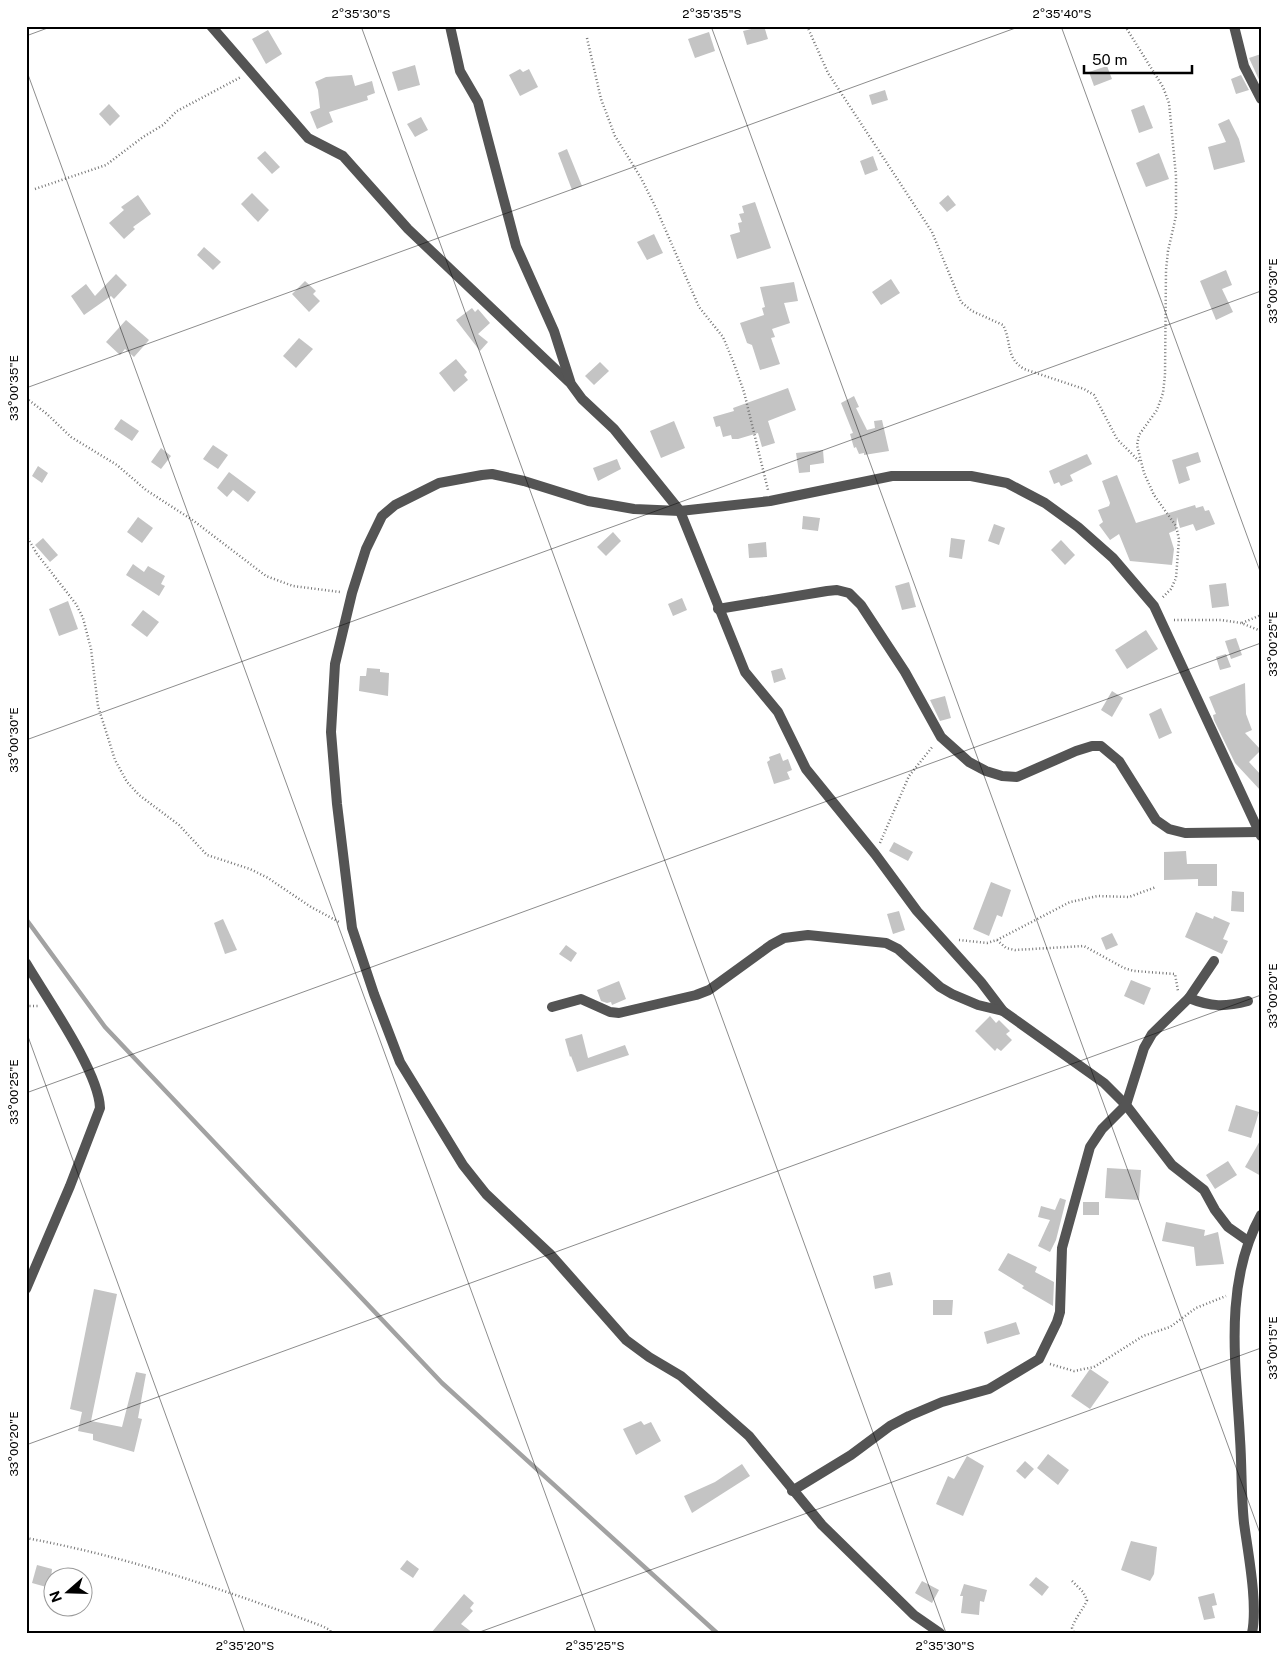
<svg xmlns="http://www.w3.org/2000/svg" width="1287" height="1659" font-family="'Public Sans',sans-serif">
<style>
.lines{fill:none;stroke-linecap:round;stroke-linejoin:round}
.stream{stroke:#a2a2a2;stroke-width:4.5}
.building{fill:#c4c4c4}
.path{stroke:#767676;stroke-width:2.5;stroke-dasharray:1 2.5;stroke-linecap:butt}
.minor{stroke:#545454;stroke-width:10}
.tertiary{stroke:#545454;stroke-width:10}
.ticks{fill:none;stroke:#000;stroke-width:1;stroke-opacity:0.45}
.neatline{fill:none;stroke:#000;stroke-width:2}
.ticks-label{font-size:12px;text-anchor:middle;fill:#000}
</style>
<rect width="100%" height="100%" fill="#fff"/>
<g class="lines">
<polyline class="stream" points="26,919 105,1027 442,1383 717,1633"/>
</g>
<g class="building">
<polygon points="764,26 768,39 747,45 743,31"/>
<polygon points="268,30 282,54 266,64 252,39"/>
<polygon points="709,32 715,51 695,58 688,39"/>
<polygon points="1261,54 1261,84 1249,58"/>
<polygon points="415,65 420,85 398,91 392,72"/>
<polygon points="1107,66 1112,79 1094,86 1089,72"/>
<polygon points="520,69 523,72 529,69 538,87 520,96 509,75"/>
<polygon points="352,75 355,86 372,81 375,93 367,96 368,100 329,112 333,122 317,129 310,112 320,108 318,90 315,82 326,77"/>
<polygon points="1241,75 1249,90 1236,94 1231,79"/>
<polygon points="885,90 888,100 872,105 869,95"/>
<polygon points="109,104 120,116 110,126 99,114"/>
<polygon points="1144,105 1153,128 1139,133 1131,110"/>
<polygon points="421,117 428,130 415,137 407,124"/>
<polygon points="1229,119 1239,139 1245,162 1214,170 1208,147 1226,142 1218,124"/>
<polygon points="567,149 582,186 572,190 558,153"/>
<polygon points="265,151 280,167 272,174 257,158"/>
<polygon points="1159,153 1169,179 1146,187 1136,163"/>
<polygon points="873,156 878,170 865,175 860,161"/>
<polygon points="252,193 269,210 258,222 241,204"/>
<polygon points="138,195 151,214 133,227 135,229 124,239 109,223 124,210 121,207"/>
<polygon points="948,195 956,205 947,212 939,203"/>
<polygon points="755,202 771,248 737,259 730,235 740,232 738,223 742,222 739,214 744,213 742,206"/>
<polygon points="654,234 663,253 647,260 637,242"/>
<polygon points="204,247 221,262 213,270 197,255"/>
<polygon points="1226,270 1232,285 1222,289 1233,312 1216,320 1200,281"/>
<polygon points="116,274 127,285 114,299 111,296 84,315 71,296 86,284 95,296"/>
<polygon points="891,279 900,293 881,305 872,292"/>
<polygon points="305,281 316,291 313,294 320,301 309,312 292,294"/>
<polygon points="794,282 798,301 784,303 790,323 772,329 775,337 771,338 780,364 760,370 752,345 747,343 740,323 764,315 762,308 765,307 760,287"/>
<polygon points="472,308 475,312 478,309 490,323 478,334 488,342 480,351 456,320"/>
<polygon points="126,320 149,340 134,357 125,349 120,355 106,342"/>
<polygon points="299,338 313,349 296,368 283,356"/>
<polygon points="456,359 467,372 464,375 468,380 454,392 439,373"/>
<polygon points="600,362 609,371 594,385 585,376"/>
<polygon points="788,388 796,410 768,421 775,443 762,447 758,433 738,439 732,439 731,435 723,437 720,426 716,427 713,417 734,411 733,408"/>
<polygon points="854,396 859,407 856,408 867,430 875,428 874,421 882,420 889,451 864,455 864,453 859,454 856,447 854,448 850,434 853,433 841,403"/>
<polygon points="121,419 139,431 132,441 114,429"/>
<polygon points="674,421 685,448 661,458 650,431"/>
<polygon points="213,445 228,455 218,469 203,459"/>
<polygon points="161,448 171,456 161,469 151,462"/>
<polygon points="823,450 824,463 810,465 810,472 799,473 796,453"/>
<polygon points="1198,452 1201,462 1186,467 1190,480 1179,484 1172,460"/>
<polygon points="1087,454 1092,464 1070,475 1073,481 1061,486 1059,482 1054,484 1049,471"/>
<polygon points="617,459 621,469 598,481 593,468"/>
<polygon points="38,466 48,473 42,483 32,476"/>
<polygon points="229,472 256,492 248,502 233,490 227,497 217,488"/>
<polygon points="1117,475 1136,523 1195,505 1196,508 1203,506 1205,511 1209,510 1215,524 1196,531 1193,524 1180,528 1177,517 1176,530 1169,533 1174,549 1172,565 1130,561 1119,534 1110,540 1099,525 1103,522 1098,510 1109,506 1110,503 1102,481"/>
<polygon points="803,516 820,518 818,531 802,529"/>
<polygon points="138,517 153,528 142,543 127,532"/>
<polygon points="994,524 1005,528 999,545 988,541"/>
<polygon points="613,532 621,541 606,556 597,547"/>
<polygon points="43,538 58,555 50,562 35,545"/>
<polygon points="951,538 965,540 962,559 949,557"/>
<polygon points="1061,540 1075,555 1065,565 1051,550"/>
<polygon points="766,542 767,557 749,558 748,544"/>
<polygon points="133,564 144,572 148,566 165,576 161,584 165,586 159,596 126,575"/>
<polygon points="909,582 916,607 902,610 895,586"/>
<polygon points="1226,583 1229,606 1212,608 1209,585"/>
<polygon points="682,598 687,610 673,616 668,604"/>
<polygon points="68,601 78,629 59,636 49,609"/>
<polygon points="143,610 159,622 147,637 131,625"/>
<polygon points="1146,630 1158,649 1127,669 1115,650"/>
<polygon points="1236,638 1242,655 1231,659 1225,641"/>
<polygon points="1226,654 1231,667 1220,670 1216,657"/>
<polygon points="367,668 380,669 380,672 389,673 388,696 359,691 360,676 366,676"/>
<polygon points="782,668 786,679 774,683 771,671"/>
<polygon points="1245,683 1246,714 1252,730 1245,733 1261,750 1249,762 1261,775 1261,791 1235,763 1214,720 1213,715 1216,714 1209,697"/>
<polygon points="1112,691 1123,698 1112,717 1101,710"/>
<polygon points="945,696 951,718 940,721 930,700"/>
<polygon points="1161,708 1172,733 1159,739 1149,714"/>
<polygon points="780,753 783,761 788,759 792,770 787,772 790,779 774,784 767,762 770,760 769,757"/>
<polygon points="894,842 913,852 908,861 889,851"/>
<polygon points="1186,851 1187,864 1217,864 1217,886 1198,886 1198,879 1164,880 1164,852"/>
<polygon points="991,882 1011,890 1002,917 997,915 989,936 973,929"/>
<polygon points="1232,891 1244,892 1244,912 1231,911"/>
<polygon points="899,911 905,930 893,934 887,914"/>
<polygon points="1196,912 1213,919 1214,916 1230,923 1223,939 1228,941 1222,954 1185,937"/>
<polygon points="223,919 237,950 225,954 214,923"/>
<polygon points="1112,933 1118,945 1106,950 1101,938"/>
<polygon points="566,945 577,953 571,962 559,954"/>
<polygon points="1131,980 1151,988 1144,1005 1124,996"/>
<polygon points="619,981 626,999 612,1005 611,1002 607,1003 601,1001 597,990"/>
<polygon points="990,1016 996,1023 999,1020 1010,1031 1006,1034 1012,1040 1001,1051 997,1048 995,1051 975,1031"/>
<polygon points="582,1034 588,1058 625,1045 629,1055 577,1072 571,1056 570,1057 565,1039"/>
<polygon points="1236,1105 1259,1112 1251,1138 1228,1131"/>
<polygon points="1261,1139 1261,1176 1245,1167"/>
<polygon points="1228,1161 1237,1175 1215,1189 1206,1175"/>
<polygon points="1107,1168 1141,1170 1139,1200 1105,1198"/>
<polygon points="1060,1198 1066,1200 1056,1240 1050,1252 1038,1246 1050,1220 1038,1217 1041,1206 1055,1210"/>
<rect x="1083" y="1202" width="16" height="13"/>
<polygon points="1166,1222 1205,1230 1204,1236 1218,1232 1224,1264 1196,1266 1194,1247 1162,1241"/>
<polygon points="1008,1253 1037,1267 1035,1272 1054,1282 1053,1306 1022,1288 1024,1286 998,1270"/>
<polygon points="890,1272 893,1285 875,1289 873,1276"/>
<polygon points="94,1289 117,1294 91,1421 122,1427 136,1372 146,1374 138,1418 142,1419 134,1452 93,1440 93,1434 78,1431 82,1412 70,1409"/>
<polygon points="933,1300 953,1300 952,1315 933,1315"/>
<polygon points="1016,1322 1020,1334 987,1344 984,1332"/>
<polygon points="1090,1369 1109,1382 1090,1409 1071,1396"/>
<polygon points="641,1421 644,1425 651,1422 661,1441 636,1455 623,1429"/>
<polygon points="1048,1454 1069,1470 1058,1485 1037,1468"/>
<polygon points="967,1456 984,1466 963,1516 936,1504 948,1476 954,1479"/>
<polygon points="1025,1461 1034,1469 1025,1479 1016,1471"/>
<polygon points="742,1464 750,1476 692,1513 684,1496 715,1482"/>
<polygon points="1131,1541 1157,1547 1154,1574 1150,1581 1121,1570"/>
<polygon points="407,1560 419,1569 413,1578 400,1569"/>
<polygon points="37,1565 52,1569 50,1588 32,1583"/>
<polygon points="1036,1577 1049,1587 1042,1596 1029,1585"/>
<polygon points="922,1581 939,1590 932,1603 915,1593"/>
<polygon points="964,1584 987,1590 984,1602 980,1601 979,1615 961,1613 963,1596 960,1596"/>
<polygon points="1214,1593 1217,1605 1212,1606 1215,1618 1204,1620 1198,1597"/>
<polygon points="464,1594 474,1603 470,1608 473,1611 461,1624 473,1633 431,1633"/>
</g>
<g class="lines">
<g class="path">
<path d="M 807,26 L 828,73 L 932,232 L 961,302 L 972,311 L 1003,325 C 1012,342 1005,357 1024,369 L 1084,389 L 1094,395 L 1117,439 L 1140,462"/>
<polyline points="1125,26 1163,87 1169,103 1176,176 1176,216 1168,251 1166,270 1165,375 1163,393 1157,410 1139,435 1137,445 1144,473 1154,495 1176,526 1179,539 1176,578 1171,589 1162,598"/>
<polyline points="587,38 601,99 615,136 641,178 656,208 699,307 723,337 733,361 744,392 768,490"/>
<polyline points="35,189 106,165 143,137 163,125 177,111 241,77"/>
<polyline points="26,398 47,414 71,437 117,465 146,490 194,521 266,576 293,586 340,592"/>
<polyline points="26,535 37,554 76,604 83,618 91,649 98,706 115,760 127,782 139,795 179,825 207,855 250,869 268,878 311,907 339,922"/>
<polyline points="1174,620 1221,620 1241,623 1261,631"/>
<polyline points="1242,623 1261,615"/>
<polyline points="880,843 909,776 933,746"/>
<polyline points="959,940 987,943 997,940 1070,902 1098,896 1129,897 1156,887"/>
<polyline points="997,940 1006,948 1015,950 1084,946 1124,968 1134,971 1175,974 1178,991"/>
<polyline points="26,1006 40,1006"/>
<polyline points="1050,1364 1074,1371 1094,1367 1143,1336 1170,1327 1196,1308 1226,1296"/>
<path d="M 26,1538 C 129,1557 225,1590 322,1626 L 330,1630 L 331,1633"/>
<path d="M 1072,1581 L 1083,1592 L 1087,1600 C 1083,1610 1075,1618 1072,1628 L 1074,1633"/>
</g>
<g class="minor">
<polyline points="211,26 308,138 343,156 408,229 569,382"/>
<polyline points="450,26 460,71 478,102 516,246 554,331 571,384 582,399 614,429 680,511 745,672 778,712 806,769 875,854 917,911 981,982 1003,1011 1104,1083 1126,1105 1172,1165 1204,1190 1215,1210 1228,1227 1248,1241"/>
<polyline points="1234,26 1244,66 1261,99"/>
<polyline points="718,609 827,591 837,590 849,593 861,605 905,672 941,737 969,762 986,771 1002,776 1017,777 1076,751 1092,746 1101,746 1119,761 1156,820 1169,829 1185,833 1259,832"/>
<path d="M 26,963 C 46,997 99,1072 100,1108 L 70,1186 L 26,1289"/>
<path d="M 1189,998 C 1211,1007 1225,1007 1248,1001"/>
<polyline points="552,1007 581,999 610,1012 619,1013 696,995 709,990 771,945 784,938 808,935 886,943 898,949 940,987 952,994 978,1005 1003,1011"/>
<polyline points="792,1491 851,1455 890,1426 909,1416 942,1402 989,1389 1039,1359 1057,1322 1060,1312 1062,1248 1090,1147 1102,1129 1126,1105 1144,1048 1152,1034 1189,998 1214,961"/>
<polyline points="940,1633 914,1615 822,1525 749,1436 681,1376 649,1357 626,1340 551,1255 486,1194 463,1165 400,1062 374,994 352,928 337,804 331,732 335,664 352,593 366,549 382,516 395,505 439,483 482,475 492,474 524,481 588,501 634,509 680,511 770,501 892,476 971,476 1007,483 1045,503 1078,527 1113,558 1154,606 1261,836"/>
</g>
<path class="tertiary" d="M 1252,1633 C 1258,1604 1248,1553 1244,1523 C 1241,1495 1242,1467 1240,1439 C 1236,1365 1223,1283 1261,1215"/>
</g>
<path class="ticks" d="M 361,26 L 946,1633M 711,26 L 1261,1536M 1061,26 L 1261,574M 26,36 L 53,26M 26,69 L 596,1633M 26,388 L 1021,26M 26,740 L 1261,291M 26,1031 L 245,1633M 26,1093 L 1261,643M 26,1445 L 1261,995M 477,1633 L 1261,1348"/>
<rect width="1287" height="1659" fill="none" stroke="#ffffff" stroke-width="55"/>
<g transform="translate(68 1592) rotate(250)"><circle r="24" fill="#ffffff" stroke="#999999"/>
<path d="M0-4L9 19L0 12L-9 19Z" fill="#000000"/>
<text y="-8" font-size="14" font-weight="bold" text-anchor="middle" fill="#000000">N</text>
</g>
<path d="M1084 65v8h108v-8" fill="none" stroke="#000000" stroke-width="2.5"/>
<text x="1092" y="65" font-size="15" fill="#000000" stroke="#ffffff" stroke-width="4" paint-order="stroke">50 m</text>
<rect x="28" y="28" width="1232" height="1604" class="neatline"/>
<g class="ticks-label">
<text x="361" y="18">2°35'30"S</text>
<text x="712" y="18">2°35'35"S</text>
<text x="1062" y="18">2°35'40"S</text>
<text transform="translate(1273 291) rotate(-90)" y="4">33°00'30"E</text>
<text transform="translate(14 388) rotate(-90)" y="4">33°00'35"E</text>
<text transform="translate(1273 644) rotate(-90)" y="4">33°00'25"E</text>
<text transform="translate(14 740) rotate(-90)" y="4">33°00'30"E</text>
<text transform="translate(1273 996) rotate(-90)" y="4">33°00'20"E</text>
<text transform="translate(14 1092) rotate(-90)" y="4">33°00'25"E</text>
<text transform="translate(1273 1348) rotate(-90)" y="4">33°00'15"E</text>
<text transform="translate(14 1444) rotate(-90)" y="4">33°00'20"E</text>
<text x="245" y="1650">2°35'20"S</text>
<text x="595" y="1650">2°35'25"S</text>
<text x="945" y="1650">2°35'30"S</text>
</g>
</svg>
